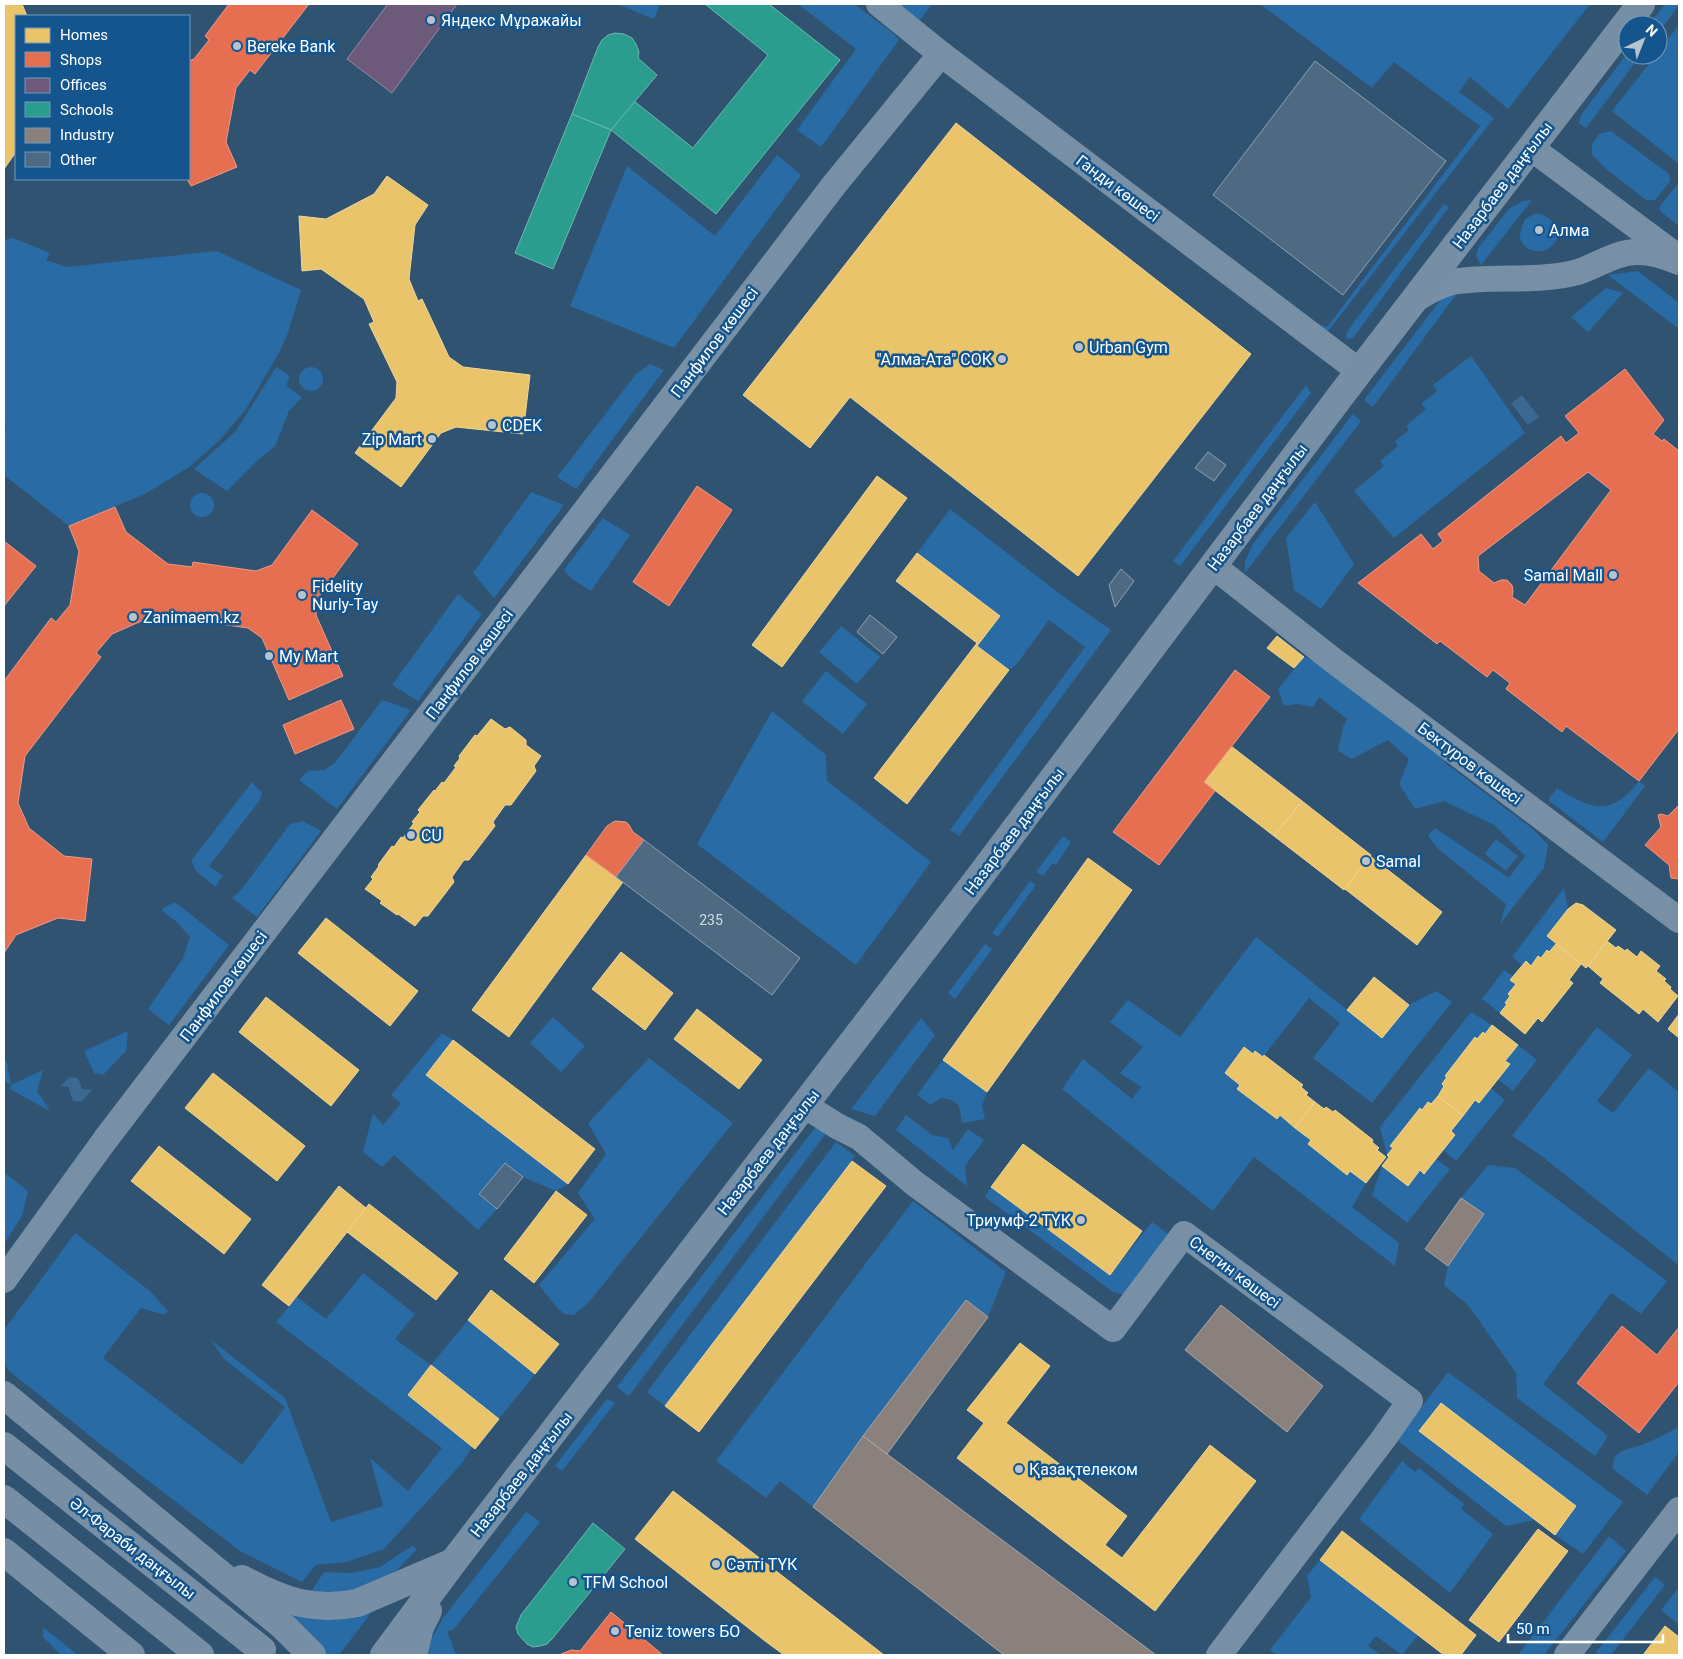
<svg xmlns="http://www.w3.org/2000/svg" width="1683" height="1659" font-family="Roboto,sans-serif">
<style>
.green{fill:#286ba5}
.water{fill:#3b6991}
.homes{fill:#e9c46a;stroke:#f0d697}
.shops{fill:#e76f51;stroke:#ee9a85;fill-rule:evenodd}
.offices{fill:#6d597a;stroke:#998ba2}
.schools{fill:#2a9d8f;stroke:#6abab1}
.industry{fill:#8a817c;stroke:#ada7a3}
.building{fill:#4d6a82;stroke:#8ca2b4}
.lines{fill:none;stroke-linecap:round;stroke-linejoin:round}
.minor{stroke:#7790a6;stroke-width:26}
.major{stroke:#778fa5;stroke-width:28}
.poi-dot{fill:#b7c3ce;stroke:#14558e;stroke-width:2}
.labels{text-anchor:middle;stroke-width:5;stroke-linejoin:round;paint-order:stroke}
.number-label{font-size:14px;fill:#d2dae0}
.poi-label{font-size:16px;fill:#fff;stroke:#14558e;text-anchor:start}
.street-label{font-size:16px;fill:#fff;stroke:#14558e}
</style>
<rect width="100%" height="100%" fill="#305372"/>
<g class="green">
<polygon points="617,4 660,4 654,19"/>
<polygon points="798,4 854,4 893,33 899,40 821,147 797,130 856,49"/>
<polygon points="899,4 932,4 920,20"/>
<polygon points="1260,4 1590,4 1508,109 1470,77 1459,92 1494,118 1325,335 1307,321 1327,327 1480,126 1394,62 1372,88"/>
<polygon points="1665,4 1679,4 1679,5 1658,33 1658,25 1649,25"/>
<polygon points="1679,25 1679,164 1612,111 1656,55 1658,55 1658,52"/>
<polygon points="1628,52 1628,55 1641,55 1586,128 1579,123 1581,115"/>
<polygon points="1611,131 1669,174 1670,181 1655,200 1646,200 1605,168 1592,155 1592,144 1599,134"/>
<polygon points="777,155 801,175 674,348 570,306 627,166 715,236"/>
<polygon points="1679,182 1679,226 1660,211 1660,206"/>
<path d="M 1532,200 L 1481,265 C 1476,258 1475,255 1479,247 L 1509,209 L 1523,201 Z"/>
<polygon points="1444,204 1449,207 1353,338 1346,339 1347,332 1354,322"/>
<path d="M 1536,213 C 1549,216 1554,221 1559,233 C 1553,260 1520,254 1520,235 C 1520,230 1524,223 1525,219 Z"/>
<polygon points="13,238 50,253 46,260 66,267 217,251 301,290 288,333 279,353 246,409 219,441 189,467 145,494 69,526 4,475 4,440 6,423 4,422 4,240"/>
<polygon points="1638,271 1679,303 1679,329 1608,275"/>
<polygon points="1606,288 1623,293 1588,332 1571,317"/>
<polygon points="1458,292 1373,407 1364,400 1439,302 1445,296"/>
<polygon points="1471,356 1525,433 1394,538 1354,491 1384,466 1380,461 1398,446 1395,441 1409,430 1406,426 1426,409 1421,404 1437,391 1433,385"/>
<polygon points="650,364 664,370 576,489 557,477 636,374"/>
<circle cx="311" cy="379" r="12"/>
<polygon points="276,367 290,376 286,386 302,397 289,411 275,446 259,459 227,491 194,469 236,431"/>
<polygon points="1306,385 1311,393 1180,566 1173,561"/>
<polygon points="1353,414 1361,421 1245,573 1245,561 1253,544"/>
<polygon points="531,492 564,505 494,598 473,573"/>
<circle cx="202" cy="505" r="12"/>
<polygon points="1315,502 1354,564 1321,609 1294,590 1286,538"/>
<polygon points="950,509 1064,597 1111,630 959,836 950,830 1085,647 1049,620 1016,665 1009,670 977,646 999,617 917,553"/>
<polygon points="603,518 630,535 591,591 572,579 564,570"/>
<polygon points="458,594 482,614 418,701 392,685"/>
<polygon points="841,626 880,657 857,684 819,652"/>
<polygon points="1304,657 1318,662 1445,754 1444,762 1534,830 1548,845 1544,868 1500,924 1506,904 1436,847 1428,835 1435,828 1509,878 1525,856 1494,825 1444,801 1415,809 1399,784 1409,759 1388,740 1352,759 1338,751 1343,727 1347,719 1319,697 1313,707 1298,704 1284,706 1278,689"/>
<polygon points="826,671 867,704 843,734 802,701"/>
<polygon points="382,700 411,710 337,809 299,780 308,771 324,770 335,763"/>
<polygon points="772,711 826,755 827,781 931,862 856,965 697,844"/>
<path d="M 1639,781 L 1645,786 L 1603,842 L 1548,800 L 1557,788 C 1592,810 1611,817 1639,781 Z"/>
<polygon points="252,782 262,793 260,800 209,866 223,876 215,887 197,872 191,861"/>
<polygon points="303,821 321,831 257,917 232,898 241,890 290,824"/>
<polygon points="1063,836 1071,842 1056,865 1053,863 1043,876 1036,872"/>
<polygon points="1496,839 1518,856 1506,871 1485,854"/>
<polygon points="1030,881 1036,885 998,937 992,933"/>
<polygon points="1564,888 1568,909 1547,936 1556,944 1549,952 1547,951 1541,958 1538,956 1531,966 1526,961 1522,965 1512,957"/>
<polygon points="175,902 229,945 169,1025 148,1009 183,958 190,937 177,922 162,911 163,908"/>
<polygon points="1256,937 1382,1038 1409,1005 1436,991 1452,1002 1372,1103 1313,1058 1340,1023 1309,998 1263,1057 1253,1054 1244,1047 1225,1072 1240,1085 1237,1089 1276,1119 1280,1115 1311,1140 1308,1144 1347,1174 1350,1171 1366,1183 1352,1207 1399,1243 1395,1266 1254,1157 1213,1211 1062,1089 1083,1059 1132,1099 1141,1087 1120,1073 1143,1047 1110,1022 1128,1000 1180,1037"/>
<polygon points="985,944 992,949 955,999 948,993"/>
<polygon points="1504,970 1513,976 1511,980 1516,984 1505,1003 1507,1004 1500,1013 1482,999"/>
<polygon points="1471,1012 1492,1025 1485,1034 1483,1032 1477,1039 1475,1038 1446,1076 1447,1077 1442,1084 1444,1086 1431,1104 1428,1102 1422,1110 1420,1108 1391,1146 1393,1148 1387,1155 1380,1127"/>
<polygon points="553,1017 585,1046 561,1072 530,1043"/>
<polygon points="921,1018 935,1035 875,1116 851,1109"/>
<polygon points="1597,1027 1632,1055 1597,1101 1613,1113 1649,1068 1679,1092 1679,1260 1677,1264 1539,1154 1512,1136"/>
<polygon points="128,1031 126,1051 103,1075 94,1073 84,1051"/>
<polygon points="442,1033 453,1040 426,1075 568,1184 556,1191 523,1177 505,1163 479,1194 497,1209 478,1230 394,1155 382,1167 363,1152 373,1113 383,1125 401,1103 391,1095"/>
<polygon points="1518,1045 1537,1060 1513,1091 1498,1079 1509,1064 1505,1061"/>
<polygon points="649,1058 733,1123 589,1302 574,1315 564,1314 554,1304 539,1285 595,1219 578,1193 606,1154 588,1123"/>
<polygon points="4,1059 7,1062 11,1085 43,1070 37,1091 50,1111 10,1089 11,1085 4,1081"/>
<path d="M 943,1060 L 987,1092 L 982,1106 L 985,1119 L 962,1123 C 960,1107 960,1100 941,1098 L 930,1105 L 917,1095 Z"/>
<path d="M 1491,1088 L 1505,1100 L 1456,1161 L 1443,1150 C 1454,1123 1468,1105 1491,1088 Z"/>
<polygon points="906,1115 932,1135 948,1138 953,1150 968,1129 984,1140 965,1166 967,1186 896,1130"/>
<polygon points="817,1125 827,1132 629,1396 617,1387"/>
<polygon points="836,1142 855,1156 665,1406 647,1392"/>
<polygon points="1436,1159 1450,1169 1407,1223 1372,1195 1382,1166 1408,1186 1420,1170 1424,1173"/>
<polygon points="1488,1165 1515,1168 1667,1281 1641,1314 1611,1293 1543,1384 1608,1436 1595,1456 1517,1398 1516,1373 1468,1305 1444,1285 1448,1266 1484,1214 1461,1198"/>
<polygon points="4,1172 28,1191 22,1216 4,1244"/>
<polygon points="991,1187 1110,1275 1152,1222 1171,1236 1125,1295 1113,1292 985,1197"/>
<polygon points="913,1201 1006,1272 988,1317 966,1300 863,1436 813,1507 780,1481 766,1498 716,1461"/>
<polygon points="75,1233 150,1291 168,1311 164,1315 141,1308 103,1358 242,1465 285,1407 224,1359 210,1339 285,1398 331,1522 383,1506 370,1458 408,1491 442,1448 276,1322 297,1297 326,1319 363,1273 415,1314 395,1339 431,1365 468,1320 535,1374 499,1419 431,1366 408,1395 472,1447 462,1463 384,1549 347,1562 316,1565 302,1582 240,1551 99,1443 8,1370 4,1363 4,1330"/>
<polygon points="1448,1372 1623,1502 1583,1554 1555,1535 1576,1506 1441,1403 1535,1520 1506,1526 1397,1440"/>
<polygon points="607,1399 615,1403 562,1471 555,1466"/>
<path d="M 1679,1427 L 1679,1452 L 1647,1495 L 1613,1469 C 1611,1447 1633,1450 1647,1443 C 1658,1438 1669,1432 1679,1427 Z"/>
<polygon points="1402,1461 1415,1472 1419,1468 1464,1504 1461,1509 1493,1534 1450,1593 1359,1519"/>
<polygon points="526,1512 540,1522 453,1630 447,1631 456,1655 427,1655 432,1638 443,1618"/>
<polygon points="1609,1536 1626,1551 1544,1655 1518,1655"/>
<polygon points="412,1546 417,1549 397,1570 362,1592 308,1596 324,1572 351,1573 380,1567"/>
<polygon points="1320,1560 1418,1635 1402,1655 1376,1636 1368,1646 1381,1655 1276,1655 1270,1650 1311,1597 1307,1576"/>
<polygon points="1655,1577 1665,1585 1611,1655 1594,1655"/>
<polygon points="1679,1587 1679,1625 1661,1610"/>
<polygon points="250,1588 384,1596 339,1655 321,1655"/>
<polygon points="43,1627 78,1655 61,1655 43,1637"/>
</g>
<g class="water">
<polygon points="1522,395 1539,417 1528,425 1511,403"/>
<polygon points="69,1077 78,1078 82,1089 92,1090 81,1102 73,1101 68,1087 61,1086"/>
</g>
<g class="homes">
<polygon points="4,4 22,4 27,16 16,16 16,152 4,169"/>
<polygon points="956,123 1251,354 1078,576 850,397 810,448 743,395"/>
<polygon points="387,176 428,205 415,225 409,279 418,301 422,299 449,357 463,367 530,375 523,434 456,427 441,433 401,487 355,453 396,398 397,382 369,324 374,322 364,299 321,269 302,271 299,216 326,219 374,194"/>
<polygon points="877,476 907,498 782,667 752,645"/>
<polygon points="917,553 1000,616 977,646 1009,670 907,804 874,778 977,643 896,581"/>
<polygon points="1277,636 1304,657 1294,668 1267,648"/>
<polygon points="491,719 505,729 510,727 526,740 526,745 541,756 534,766 536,771 511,805 505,805 493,822 495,826 469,860 464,860 452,877 454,882 428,916 423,916 415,926 398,914 397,915 380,903 382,901 365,889 373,879 371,877 379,866 378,865 392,846 394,847 401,837 403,838 414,823 412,822 420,812 418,810 434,790 435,791 442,782 444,783 456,767 454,766 460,758 459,756 475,735 477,736"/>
<polygon points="1231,746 1302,801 1274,836 1204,782"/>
<polygon points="1302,801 1371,855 1344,890 1274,836"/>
<polygon points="586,855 623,882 509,1037 472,1010"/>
<polygon points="1370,856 1442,912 1417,945 1345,889"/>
<polygon points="1088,858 1132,890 987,1092 943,1060"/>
<polygon points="1576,903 1583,905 1616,930 1586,968 1547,936 1568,909"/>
<polygon points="326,918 418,991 390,1026 298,953"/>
<polygon points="1607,941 1616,948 1618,946 1625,951 1627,949 1637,957 1641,951 1660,966 1656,971 1666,979 1664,981 1671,987 1670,989 1678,996 1658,1022 1643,1009 1639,1014 1600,983 1603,979 1588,966"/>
<polygon points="1556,944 1581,964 1569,980 1573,983 1542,1022 1538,1018 1525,1034 1500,1013 1507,1004 1505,1003 1510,996 1508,994 1516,984 1510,980 1526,961 1531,966 1538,956 1541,958 1547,950 1549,952"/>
<polygon points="621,952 673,993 645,1030 592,989"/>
<polygon points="1374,977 1409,1005 1382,1038 1347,1010"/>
<polygon points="266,997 359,1070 331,1106 239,1032"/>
<polygon points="697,1009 762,1060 739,1089 674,1039"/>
<polygon points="1679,1014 1679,1038 1668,1029"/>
<polygon points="1492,1025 1518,1045 1505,1061 1510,1064 1479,1103 1475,1100 1463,1116 1438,1096 1444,1086 1442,1084 1447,1077 1445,1076 1475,1037 1477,1039 1483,1032 1485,1034"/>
<polygon points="453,1040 595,1149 568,1184 426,1075"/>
<polygon points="1244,1047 1253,1054 1255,1051 1263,1057 1264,1055 1303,1085 1301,1087 1308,1093 1306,1095 1315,1102 1295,1128 1280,1115 1277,1119 1237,1089 1240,1085 1225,1073"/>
<polygon points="213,1073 305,1146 277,1181 185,1108"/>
<polygon points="1438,1096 1463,1116 1451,1131 1455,1135 1424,1174 1420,1170 1408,1186 1382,1166 1389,1157 1387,1155 1393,1148 1390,1146 1420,1108 1422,1110 1428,1102 1431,1104"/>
<polygon points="1315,1102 1324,1109 1326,1107 1333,1112 1335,1110 1373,1140 1372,1142 1379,1148 1377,1150 1386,1157 1366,1183 1350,1171 1347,1175 1308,1144 1311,1140 1295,1128"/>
<polygon points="1023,1144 1142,1231 1110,1275 991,1187"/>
<polygon points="159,1146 251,1219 224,1254 131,1181"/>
<polygon points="852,1161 886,1186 699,1432 665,1406"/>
<polygon points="339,1186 366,1208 289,1306 262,1285"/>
<polygon points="556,1191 587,1215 534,1283 504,1259"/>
<polygon points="369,1204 458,1273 436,1300 347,1232"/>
<polygon points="491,1290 559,1344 535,1374 468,1320"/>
<polygon points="1020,1343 1050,1366 1006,1423 1127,1516 1105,1545 1122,1558 1210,1445 1256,1481 1155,1611 957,1458 984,1423 967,1410"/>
<polygon points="431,1365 499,1419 475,1449 408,1395"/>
<polygon points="1441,1403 1576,1506 1555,1535 1419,1431"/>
<polygon points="673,1491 735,1539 884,1655 784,1655 765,1641 635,1539"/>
<polygon points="1538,1529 1568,1551 1499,1642 1469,1620"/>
<polygon points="1342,1531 1476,1635 1461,1655 1444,1655 1320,1560"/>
<polygon points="1665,1626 1679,1637 1679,1655 1643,1655"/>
</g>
<g class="shops">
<polygon points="229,4 309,4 255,74 250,70 236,88 226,142 237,167 191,186 187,179 189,179 189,61 194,59 209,40 205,36"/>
<path d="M 1625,369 L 1664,420 L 1653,434 L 1662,441 L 1664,439 L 1679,451 L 1679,729 L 1639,781 L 1566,726 L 1562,732 L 1506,689 L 1510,683 L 1493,670 L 1487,677 L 1440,641 L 1437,644 L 1358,583 L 1421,534 L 1433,549 L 1443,541 L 1438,534 L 1561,436 L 1566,443 L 1579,433 L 1565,416 ZM 1588,472 L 1611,490 L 1525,605 L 1512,597 L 1513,591 L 1512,585 L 1507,580 L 1501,580 L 1494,583 L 1479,571 L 1478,556 Z"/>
<polygon points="697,486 732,510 669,606 633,582"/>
<polygon points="115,507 126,532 168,564 192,567 193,562 256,571 272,565 312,510 358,544 318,598 316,615 343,676 289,700 262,638 248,628 185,619 185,615 162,612 112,634 96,653 101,657 25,756 18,803 29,828 64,856 92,859 85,921 58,918 16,935 4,953 4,681 51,618 56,622 70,605 79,551 69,526"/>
<polygon points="4,541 36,566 4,606"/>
<polygon points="1235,670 1270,697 1204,782 1215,791 1159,865 1113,832"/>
<polygon points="341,700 354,729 295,754 283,725"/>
<polygon points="1679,805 1679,879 1671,878 1669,865 1645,845 1661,827 1658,815 1661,814 1668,816"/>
<polygon points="615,821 626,822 629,825 633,832 644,840 616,877 586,855 607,826"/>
<polygon points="1622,1326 1657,1355 1679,1327 1679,1382 1639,1433 1577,1383"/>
<polygon points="611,1612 663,1655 559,1655 571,1650 580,1651"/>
</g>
<polygon class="offices" points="388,4 457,4 392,93 347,59"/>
<g class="schools">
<polygon points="705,4 769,4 840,60 716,214 611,130 634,101 693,148 768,55"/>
<polygon points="615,33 624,34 632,38 636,44 639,52 638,58 657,75 611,130 572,114 598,47 602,40 608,35"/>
<polygon points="572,114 611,130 553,269 515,253"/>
<polygon points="593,1523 625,1549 552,1639 547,1644 540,1646 533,1647 527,1644 518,1634 516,1627 521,1615"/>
</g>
<g class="industry">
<polygon points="1461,1198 1484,1214 1448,1266 1425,1249"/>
<polygon points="966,1300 988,1317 887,1454 863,1436"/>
<polygon points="1221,1305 1323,1386 1287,1432 1185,1350"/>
<polygon points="863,1436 887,1454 1156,1655 1004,1655 813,1507"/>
</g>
<g class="building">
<polygon points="1315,61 1446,161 1343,295 1213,195"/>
<polygon points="1208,452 1226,465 1214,481 1195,468"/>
<polygon points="1121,569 1134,581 1115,607 1109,585"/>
<polygon points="870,615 897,637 883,654 857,632"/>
<polygon points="644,840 800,958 772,995 616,877"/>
<polygon points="505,1163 523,1177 497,1209 479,1194"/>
</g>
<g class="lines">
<g class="minor">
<polyline points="879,4 941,54 1359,371"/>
<polyline points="1531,148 1675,255"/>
<path d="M 1414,300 C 1426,293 1438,285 1452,282 C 1494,275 1536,283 1578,272 C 1597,266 1614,253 1635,252 C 1651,251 1665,256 1679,262"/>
<polyline points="1213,566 1334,661 1679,920"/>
<polyline points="804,1105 837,1126 859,1137 914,1183 1113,1329 1184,1234 1410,1401 1384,1438 1219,1655"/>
<polyline points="4,1280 105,1140 834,185 941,54"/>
<polyline points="1567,1655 1679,1510"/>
</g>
<g class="major">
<polyline points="4,1395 284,1627 312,1655"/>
<polyline points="4,1446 262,1650"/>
<polyline points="4,1499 200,1655"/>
<polyline points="4,1552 131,1655"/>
<path d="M 242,1579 C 280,1600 313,1612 357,1603 L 453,1562"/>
<polyline points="384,1655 454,1561 977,880 1342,394 1641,4"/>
<polyline points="413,1655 420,1627 428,1611"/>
</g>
</g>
<g class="poi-dot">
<circle cx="431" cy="20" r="5"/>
<circle cx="237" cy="46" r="5"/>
<circle cx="1539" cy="230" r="5"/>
<circle cx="1079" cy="347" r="5"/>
<circle cx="1002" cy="359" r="5"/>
<circle cx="492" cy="425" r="5"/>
<circle cx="432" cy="439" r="5"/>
<circle cx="1613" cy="575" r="5"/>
<circle cx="302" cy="595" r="5"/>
<circle cx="133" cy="617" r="5"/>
<circle cx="269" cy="656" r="5"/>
<circle cx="411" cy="835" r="5"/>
<circle cx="1366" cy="861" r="5"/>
<circle cx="1081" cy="1220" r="5"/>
<circle cx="1019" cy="1469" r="5"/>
<circle cx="716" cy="1564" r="5"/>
<circle cx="573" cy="1582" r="5"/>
<circle cx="615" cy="1631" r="5"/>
</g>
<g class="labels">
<g class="number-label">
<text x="711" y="925">235</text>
</g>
<g class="poi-label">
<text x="441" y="26">Яндекс Мұражайы</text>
<text x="247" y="52">Bereke Bank</text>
<text x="1549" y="236">Алма</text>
<text x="1089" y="353">Urban Gym</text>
<text x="992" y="365" text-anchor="end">"Алма-Ата" СОК</text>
<text x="502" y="431">CDEK</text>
<text x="422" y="445" text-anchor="end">Zip Mart</text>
<text x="1603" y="581" text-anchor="end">Samal Mall</text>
<text x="312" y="592">Fidelity<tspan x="312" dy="18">Nurly-Tay</tspan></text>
<text x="143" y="623">Zanimaem.kz</text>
<text x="279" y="662">My Mart</text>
<text x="421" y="841">CU</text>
<text x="1376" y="867">Samal</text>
<text x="1071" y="1226" text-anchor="end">Триумф-2 ТҮК</text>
<text x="1029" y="1475">Қазақтелеком</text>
<text x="726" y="1570">Сәтті ТҮК</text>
<text x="583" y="1588">TFM School</text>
<text x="625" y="1637">Teniz towers БО</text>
</g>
<g class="street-label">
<text transform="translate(1502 185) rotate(-53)" y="6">Назарбаев даңғылы</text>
<text transform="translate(1118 188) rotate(37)" y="6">Ганди көшесі</text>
<text transform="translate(714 342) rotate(-53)" y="6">Панфилов көшесі</text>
<text transform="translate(1257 507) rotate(-53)" y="6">Назарбаев даңғылы</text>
<text transform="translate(469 664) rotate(-53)" y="6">Панфилов көшесі</text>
<text transform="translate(1470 763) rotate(37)" y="6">Бектуров көшесі</text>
<text transform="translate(1014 831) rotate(-53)" y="6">Назарбаев даңғылы</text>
<text transform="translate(223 986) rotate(-53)" y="6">Панфилов көшесі</text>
<text transform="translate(768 1152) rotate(-52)" y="6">Назарбаев даңғылы</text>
<text transform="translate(1235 1272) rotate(37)" y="6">Снегин көшесі</text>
<text transform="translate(521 1474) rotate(-52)" y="6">Назарбаев даңғылы</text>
<text transform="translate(133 1548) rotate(38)" y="6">Әл-Фараби даңғылы</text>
</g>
</g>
<rect width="1683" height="1659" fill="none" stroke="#ffffff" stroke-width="10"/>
<rect x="15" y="15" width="175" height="165" fill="#14558e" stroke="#7299bb"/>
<rect x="25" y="28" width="25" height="15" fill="#e9c46a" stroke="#7299bb"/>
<text x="60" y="40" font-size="15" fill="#ffffff">Homes</text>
<rect x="25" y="52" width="25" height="15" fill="#e76f51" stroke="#7299bb"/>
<text x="60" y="65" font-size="15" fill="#ffffff">Shops</text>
<rect x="25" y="78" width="25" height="15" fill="#6d597a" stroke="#7299bb"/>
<text x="60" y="90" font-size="15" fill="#ffffff">Offices</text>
<rect x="25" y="102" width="25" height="15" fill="#2a9d8f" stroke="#7299bb"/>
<text x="60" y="115" font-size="15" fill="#ffffff">Schools</text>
<rect x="25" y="128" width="25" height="15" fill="#8a817c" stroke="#7299bb"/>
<text x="60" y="140" font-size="15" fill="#ffffff">Industry</text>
<rect x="25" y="152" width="25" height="15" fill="#4d6a82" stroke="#7299bb"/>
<text x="60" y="165" font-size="15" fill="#ffffff">Other</text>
<g transform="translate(1643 40) rotate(43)"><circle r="24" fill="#14558e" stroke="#7299bb"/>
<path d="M0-4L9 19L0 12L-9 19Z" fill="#b7c3ce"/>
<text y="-8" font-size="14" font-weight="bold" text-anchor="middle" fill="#ffffff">N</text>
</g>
<path d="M1508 1634v8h155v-8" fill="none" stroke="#ffffff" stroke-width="2.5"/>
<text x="1516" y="1634" font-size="15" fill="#ffffff" stroke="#14558e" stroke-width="4" paint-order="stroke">50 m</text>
</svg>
